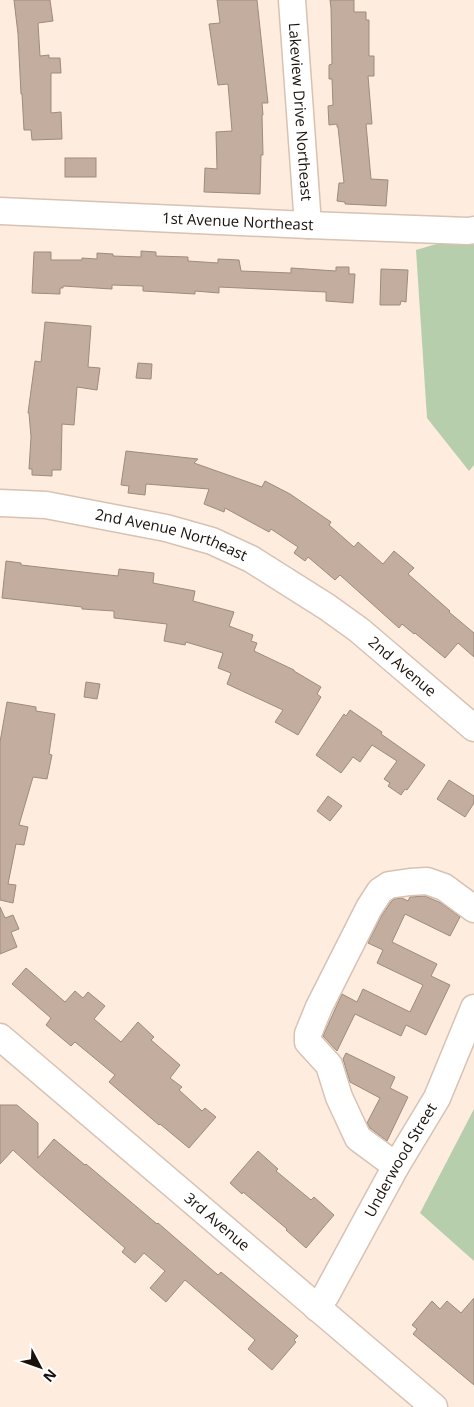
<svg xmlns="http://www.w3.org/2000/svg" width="474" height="1407" font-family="'Open Sans',sans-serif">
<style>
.green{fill:#b7cead}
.building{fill:#c2ad9e;stroke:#9f8b7d}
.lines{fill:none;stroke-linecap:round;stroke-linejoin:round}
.minor-casing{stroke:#d7c2b3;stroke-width:29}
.minor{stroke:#fff;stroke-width:26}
.labels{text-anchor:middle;stroke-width:4;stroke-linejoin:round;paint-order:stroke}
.street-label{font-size:15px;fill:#18110c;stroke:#fff}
</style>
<rect width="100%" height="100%" fill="#feecdf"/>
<g class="green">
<polygon points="474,233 474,465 469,471 427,418 416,250"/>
<polygon points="474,1109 474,1261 420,1213"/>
</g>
<g class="building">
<polygon points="14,0 50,0 53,21 38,23 40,56 49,55 49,58 60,58 61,73 51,73 51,113 61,112 62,139 32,140 31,130 24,130 22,94 21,94 18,34"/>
<polygon points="217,0 257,0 268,103 262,103 263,115 262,115 263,155 261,155 260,194 204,192 205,168 217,169 216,132 232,131 228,84 218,85 209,24 220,23"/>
<polygon points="330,0 354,0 354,12 366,12 366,20 369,20 369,56 374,56 374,76 368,76 372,124 366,124 371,179 388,180 386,206 345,204 345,202 337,201 339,183 344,183 338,127 337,127 337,124 329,125 328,106 333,105 332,79 329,79 329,65 332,64 331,8"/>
<rect x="65" y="158" width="31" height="19"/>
<polygon points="141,251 156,252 156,256 188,257 188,261 218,263 218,259 239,260 241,271 291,273 291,268 336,271 336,267 349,267 349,274 355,274 353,303 326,301 326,292 219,287 219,293 195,291 195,294 143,291 143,286 112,285 112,289 63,286 63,288 60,288 60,294 32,293 34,252 51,252 51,260 82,260 82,258 97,259 97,253 113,254 113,256 141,257"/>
<polygon points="381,269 408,270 406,302 401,301 400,305 380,305"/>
<polygon points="45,322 91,326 88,367 100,368 97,390 77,387 74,425 62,424 61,470 52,470 52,476 32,475 32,469 29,469 31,437 29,413 28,413 35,361 41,362"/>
<polygon points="138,363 152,364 151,379 136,378"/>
<polygon points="126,451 198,459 194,463 262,487 265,481 290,494 331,522 329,525 354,547 358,542 383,564 394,551 414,568 408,574 450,611 449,612 474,633 474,657 458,643 445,658 415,633 414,634 402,624 399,628 340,575 335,580 308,557 305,561 294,553 298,547 271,529 269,532 225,508 224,512 204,504 209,489 146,484 145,495 128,493 129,486 121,485"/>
<polygon points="6,561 21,563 21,565 118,576 119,569 154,573 153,583 195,591 193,601 234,612 229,626 253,635 251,641 257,643 254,651 294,670 294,671 321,687 317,694 321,697 298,735 275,722 283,710 227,684 231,673 218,668 223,653 186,642 185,645 164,641 167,624 114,618 114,611 82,609 82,607 2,598"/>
<polygon points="86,682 100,684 97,699 84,697"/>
<polygon points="7,702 36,707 36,711 55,714 49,754 52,755 47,779 33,777 19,825 28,827 24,845 16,844 8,884 16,885 13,903 0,900 0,742"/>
<polygon points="350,710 382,732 381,734 425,765 407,790 405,789 401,795 388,786 390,783 384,779 397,761 372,745 360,762 353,757 341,773 316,755 344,714 346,716"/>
<polygon points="449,780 474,796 474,803 465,817 437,799"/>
<polygon points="328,796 342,806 330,821 317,811"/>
<polygon points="425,896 441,903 460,917 450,936 405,914 392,942 437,964 431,976 450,985 426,1035 406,1025 401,1036 355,1014 337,1051 323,1036 342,994 357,1002 363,989 410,1012 423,985 377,963 383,950 368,943 382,915 391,902 394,899 402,898 408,901 410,897"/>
<polygon points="0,907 5,918 13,915 19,929 11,932 17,947 0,954"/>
<polygon points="26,968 65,1002 75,991 83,998 88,992 105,1006 94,1019 121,1042 138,1022 154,1037 151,1040 180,1065 170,1078 182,1087 179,1090 202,1111 205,1108 216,1117 189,1148 160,1124 159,1125 109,1082 115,1075 75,1042 71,1046 46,1025 51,1018 12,984"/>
<polygon points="346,1053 395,1077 390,1088 408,1097 387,1141 370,1128 367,1123 380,1098 350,1082 343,1059"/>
<polygon points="0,1105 17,1105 38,1123 38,1158 54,1139 85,1165 86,1164 157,1224 158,1223 218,1275 221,1272 298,1336 294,1340 296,1342 272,1370 248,1349 255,1340 185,1280 166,1302 150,1288 165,1271 144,1253 135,1263 122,1252 125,1248 36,1171 13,1150 0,1164"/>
<polygon points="258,1151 278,1169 276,1171 311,1200 314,1197 334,1215 306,1248 286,1230 287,1229 243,1192 242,1194 230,1183"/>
<polygon points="474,1298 474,1385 413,1334 417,1329 412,1325 432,1301 440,1309 447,1301 461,1313"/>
</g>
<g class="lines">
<g class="minor-casing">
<g id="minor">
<path id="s1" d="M 292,0 L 308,225"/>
<path id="s2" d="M 0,211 L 308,225 L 468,231 L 474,230"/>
<path id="s3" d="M 0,503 L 46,505 L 166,528 L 212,541 L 251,559 L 327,607 L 359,630 L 474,728"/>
<path id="s4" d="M 0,1037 L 434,1407"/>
<polyline points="396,1166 358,1138 339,1097 329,1065 308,1042 308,1034 319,1007 369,908 380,891 389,885 410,882 427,881 444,887 474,909"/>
<path id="s5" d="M 317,1308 L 326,1295 L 396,1166 L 437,1098 L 474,1008"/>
</g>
</g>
<use href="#minor" class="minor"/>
</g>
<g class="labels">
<g class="street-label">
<text dy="5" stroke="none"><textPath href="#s1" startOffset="112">Lakeview Drive Northeast</textPath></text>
<text dy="5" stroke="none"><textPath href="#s2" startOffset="238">1st Avenue Northeast</textPath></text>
<text dy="5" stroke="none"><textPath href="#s3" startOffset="175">2nd Avenue Northeast</textPath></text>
<text dy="5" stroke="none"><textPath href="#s3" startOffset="445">2nd Avenue</textPath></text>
<text dy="5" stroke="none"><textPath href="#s5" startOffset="170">Underwood Street</textPath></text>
<text dy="5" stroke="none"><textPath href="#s4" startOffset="285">3rd Avenue</textPath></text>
</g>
</g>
<g transform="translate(40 1367) rotate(131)" stroke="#ffffff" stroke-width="4" paint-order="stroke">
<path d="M0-4L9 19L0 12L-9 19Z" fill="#18110c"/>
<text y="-8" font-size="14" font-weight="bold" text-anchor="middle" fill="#18110c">N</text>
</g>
</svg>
